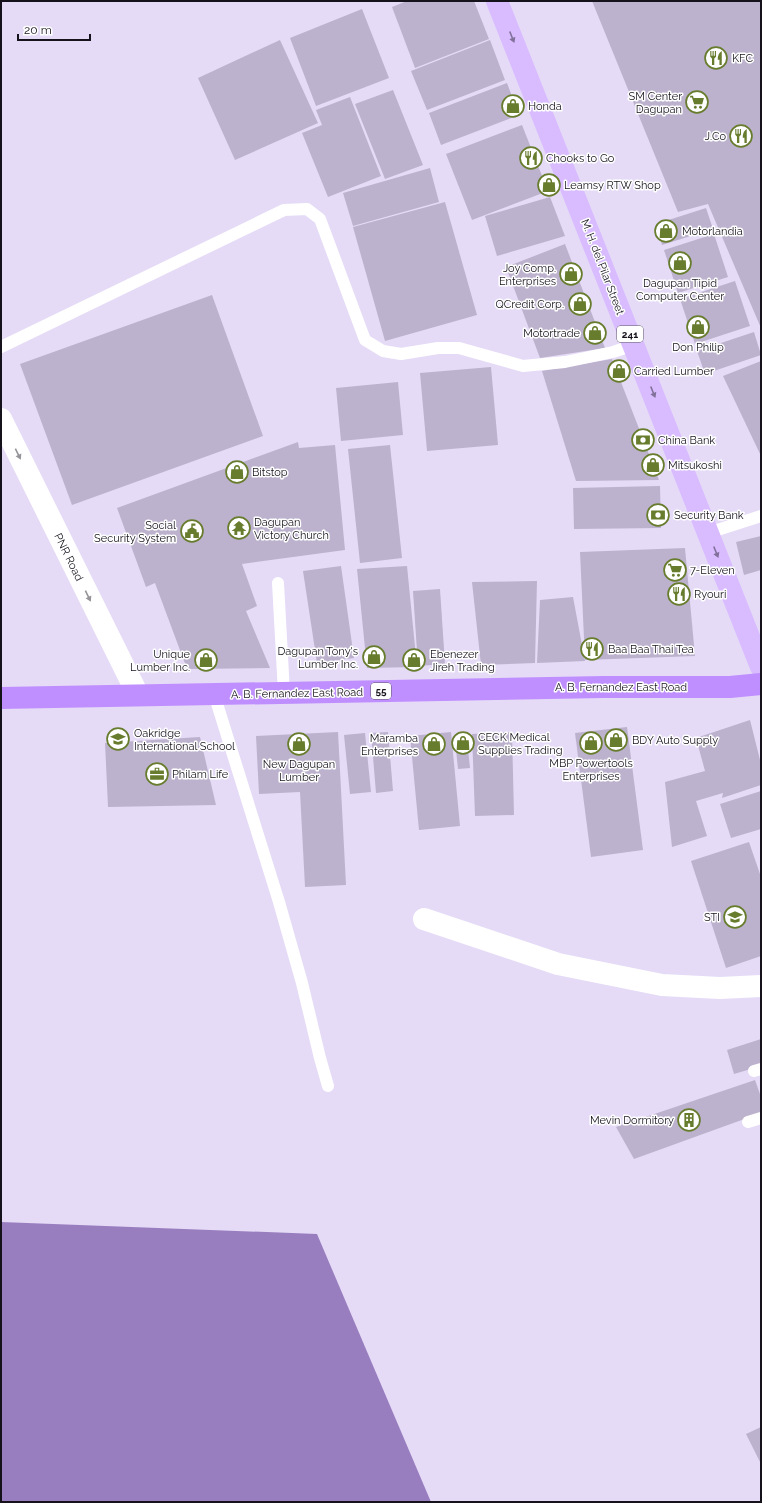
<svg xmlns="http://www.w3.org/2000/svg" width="762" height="1503" font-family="Raleway,sans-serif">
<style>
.water{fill:#997ebf}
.building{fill:#bcb2cd}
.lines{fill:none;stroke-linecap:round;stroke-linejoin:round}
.lane{stroke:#fff;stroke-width:12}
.street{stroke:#fff;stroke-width:22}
.primary{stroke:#d9bcff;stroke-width:22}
.highway{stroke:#c08fff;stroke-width:22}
.oneway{fill:#817099}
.oneway2{fill:#969499}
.labels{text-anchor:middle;stroke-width:3;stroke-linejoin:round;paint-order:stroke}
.shield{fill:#fff;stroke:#5c5960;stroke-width:1}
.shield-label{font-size:10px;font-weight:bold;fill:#16121c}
.poi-label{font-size:11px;fill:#16121c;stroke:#fff;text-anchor:start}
.street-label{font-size:11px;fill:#16121c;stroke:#fff}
</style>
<rect width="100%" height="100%" fill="#e5dbf7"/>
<polygon class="water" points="1,1222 317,1234 431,1502 1,1502"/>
<g class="building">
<polygon points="407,1 474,1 489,39 415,68 392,7"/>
<polygon points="592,1 761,1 761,328 708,204 678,212"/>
<polygon points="362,9 389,78 316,106 290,38"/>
<polygon points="280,40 318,123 235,160 198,78"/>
<polygon points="490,40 505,80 427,110 411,71"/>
<polygon points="507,83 519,115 441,145 429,113"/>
<polygon points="393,90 423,165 385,179 355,104"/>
<polygon points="350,97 381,176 328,197 302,133 322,125 316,110"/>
<polygon points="522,125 548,191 472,220 446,154"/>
<polygon points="430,168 439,202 353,226 343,193"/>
<polygon points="550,197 565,236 497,256 485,216"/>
<polygon points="445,202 477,315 385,341 353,227"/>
<polygon points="706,208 713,229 662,245 656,224"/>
<polygon points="714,234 728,277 678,293 664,250"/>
<polygon points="565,244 605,348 540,358 506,267"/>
<polygon points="735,281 750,326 695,344 680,299"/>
<polygon points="212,295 263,436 72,505 20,364"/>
<polygon points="754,332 761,355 705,374 697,351"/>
<polygon points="612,359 659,480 576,481 542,371"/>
<polygon points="761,361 761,456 723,376"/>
<polygon points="491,367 498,445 427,451 420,373"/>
<polygon points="398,382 403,435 341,441 336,388"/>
<polygon points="298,442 299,448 335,445 345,550 242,564 257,606 246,611 270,668 187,669 155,583 146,587 117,508"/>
<polygon points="390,445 402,558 360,563 348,449"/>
<polygon points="660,486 661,528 574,529 573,488"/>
<polygon points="761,536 761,570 744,575 736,542"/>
<polygon points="685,548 695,656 585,660 580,552"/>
<polygon points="341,566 354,658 317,663 303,571"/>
<polygon points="407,566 417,667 367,668 357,569"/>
<polygon points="537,581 535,663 481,665 472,582"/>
<polygon points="440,589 445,664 418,666 413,591"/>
<polygon points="573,597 585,661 537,663 540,600"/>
<polygon points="750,720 761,764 761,785 722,798 723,793 696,801 707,836 672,847 665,782 705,771 696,738"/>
<polygon points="627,727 643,850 591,857 575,733"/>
<polygon points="338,732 346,885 305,887 300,792 259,794 256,736"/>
<polygon points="388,732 393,791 376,793 371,733"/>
<polygon points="451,732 460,826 419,830 410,736"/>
<polygon points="512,732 514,815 475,816 472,734"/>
<polygon points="365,733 371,792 350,794 344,735"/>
<polygon points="200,737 216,805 108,807 105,743"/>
<polygon points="467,739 470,768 458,769 455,740"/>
<polygon points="761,791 761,829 731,838 720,804"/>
<polygon points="749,842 761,877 761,956 726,968 691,861"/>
<polygon points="761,1039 761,1066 734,1074 727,1050"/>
<polygon points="755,1080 761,1097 761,1113 634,1159 616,1127"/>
<polygon points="761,1427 761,1464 746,1434"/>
</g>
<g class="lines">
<g class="lane">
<polyline points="1,347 284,210 307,209 320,219 365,340 383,351 401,354 438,348 459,348 523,366 565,362 613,352 634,345"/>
<polyline points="708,533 761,516"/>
<polyline points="278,583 284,693"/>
<polyline points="214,694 279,902 302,983 320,1058 328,1086"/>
<polyline points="754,1071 761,1069"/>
<polyline points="748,1122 761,1118"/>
</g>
<g class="street">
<polyline points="1,419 138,695"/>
<polyline points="424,919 558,964 662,985 720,988 761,986"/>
</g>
<polyline class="primary" points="497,1 761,667"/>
<polyline class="highway" points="1,698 604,687 730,687 761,684"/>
</g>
<defs><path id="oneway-solid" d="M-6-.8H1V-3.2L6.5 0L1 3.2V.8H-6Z"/></defs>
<g class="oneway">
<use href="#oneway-solid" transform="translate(512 37) rotate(68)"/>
<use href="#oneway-solid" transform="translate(653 392) rotate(68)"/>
<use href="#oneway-solid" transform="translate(716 552) rotate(68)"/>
</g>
<g class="oneway2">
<use href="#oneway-solid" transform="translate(18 454) rotate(64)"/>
<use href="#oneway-solid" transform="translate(88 596) rotate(64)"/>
</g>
<defs>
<g id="restaurant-ring" transform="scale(1.15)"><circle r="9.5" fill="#fff" stroke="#677c2d" stroke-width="1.5"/><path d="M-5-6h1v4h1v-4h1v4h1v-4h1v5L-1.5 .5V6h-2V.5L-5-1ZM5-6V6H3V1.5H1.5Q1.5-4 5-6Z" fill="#677c2d"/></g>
<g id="supermarket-ring" transform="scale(1.15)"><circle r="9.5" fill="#fff" stroke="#677c2d" stroke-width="1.5"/><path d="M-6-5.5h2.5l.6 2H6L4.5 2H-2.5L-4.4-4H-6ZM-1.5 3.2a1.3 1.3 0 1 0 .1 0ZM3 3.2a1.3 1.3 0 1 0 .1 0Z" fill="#677c2d"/></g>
<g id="shop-ring" transform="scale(1.15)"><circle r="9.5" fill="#fff" stroke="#677c2d" stroke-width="1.5"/><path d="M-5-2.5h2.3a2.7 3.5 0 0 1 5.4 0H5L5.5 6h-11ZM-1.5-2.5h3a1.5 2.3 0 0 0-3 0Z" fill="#677c2d"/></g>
<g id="bank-ring" transform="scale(1.15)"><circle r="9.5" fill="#fff" stroke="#677c2d" stroke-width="1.5"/><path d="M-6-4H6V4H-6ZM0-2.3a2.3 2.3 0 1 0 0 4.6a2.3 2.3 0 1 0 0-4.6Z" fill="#677c2d"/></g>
<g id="temple-ring" transform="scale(1.15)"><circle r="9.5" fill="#fff" stroke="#677c2d" stroke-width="1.5"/><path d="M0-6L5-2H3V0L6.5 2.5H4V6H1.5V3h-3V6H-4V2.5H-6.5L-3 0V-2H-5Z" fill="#677c2d"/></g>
<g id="civic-ring" transform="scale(1.15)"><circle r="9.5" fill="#fff" stroke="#677c2d" stroke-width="1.5"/><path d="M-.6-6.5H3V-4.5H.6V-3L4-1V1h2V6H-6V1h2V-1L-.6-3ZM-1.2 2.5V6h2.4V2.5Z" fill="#677c2d"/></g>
<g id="school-ring" transform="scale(1.15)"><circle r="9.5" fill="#fff" stroke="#677c2d" stroke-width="1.5"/><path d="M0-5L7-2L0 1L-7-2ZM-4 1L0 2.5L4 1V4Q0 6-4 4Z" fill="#677c2d"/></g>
<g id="office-ring" transform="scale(1.15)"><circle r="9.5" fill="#fff" stroke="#677c2d" stroke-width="1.5"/><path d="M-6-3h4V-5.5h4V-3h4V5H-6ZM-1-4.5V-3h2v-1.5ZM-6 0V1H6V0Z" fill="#677c2d"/></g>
<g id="university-ring" transform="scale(1.15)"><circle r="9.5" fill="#fff" stroke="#677c2d" stroke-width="1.5"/><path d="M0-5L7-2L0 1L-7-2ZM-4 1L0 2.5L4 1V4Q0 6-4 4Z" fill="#677c2d"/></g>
<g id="building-ring" transform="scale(1.15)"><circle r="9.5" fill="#fff" stroke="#677c2d" stroke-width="1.5"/><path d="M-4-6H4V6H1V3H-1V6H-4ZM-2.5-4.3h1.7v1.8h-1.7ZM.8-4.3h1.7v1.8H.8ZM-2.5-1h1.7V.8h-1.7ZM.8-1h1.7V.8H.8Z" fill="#677c2d"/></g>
</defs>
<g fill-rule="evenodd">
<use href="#restaurant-ring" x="716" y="58"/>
<use href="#supermarket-ring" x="697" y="102"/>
<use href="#shop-ring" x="513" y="106"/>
<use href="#restaurant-ring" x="741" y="136"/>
<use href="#restaurant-ring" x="531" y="158"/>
<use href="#shop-ring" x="549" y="185"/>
<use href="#shop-ring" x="666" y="231"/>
<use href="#shop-ring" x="680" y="263"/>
<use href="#shop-ring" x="571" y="274"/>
<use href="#shop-ring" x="580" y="304"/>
<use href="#shop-ring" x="698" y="327"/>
<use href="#shop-ring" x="595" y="333"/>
<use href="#shop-ring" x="619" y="371"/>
<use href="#bank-ring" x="643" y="440"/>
<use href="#shop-ring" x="653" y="465"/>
<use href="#shop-ring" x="237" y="472"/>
<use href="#bank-ring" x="658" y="515"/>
<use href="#temple-ring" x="239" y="528"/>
<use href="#civic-ring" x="192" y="531"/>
<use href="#supermarket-ring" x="675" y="570"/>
<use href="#restaurant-ring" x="679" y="594"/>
<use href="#restaurant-ring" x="592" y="649"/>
<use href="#shop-ring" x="374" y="657"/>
<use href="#shop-ring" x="206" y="660"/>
<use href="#shop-ring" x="414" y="660"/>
<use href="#school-ring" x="118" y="739"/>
<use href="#shop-ring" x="616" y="740"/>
<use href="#shop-ring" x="463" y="743"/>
<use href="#shop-ring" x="591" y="743"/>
<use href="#shop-ring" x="299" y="744"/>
<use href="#shop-ring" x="434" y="744"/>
<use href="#office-ring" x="157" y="774"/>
<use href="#university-ring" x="735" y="917"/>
<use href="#building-ring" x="689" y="1120"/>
</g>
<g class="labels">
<g class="shield">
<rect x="617" y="326" width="26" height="16" rx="3"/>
<rect x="371" y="683" width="20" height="16" rx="3"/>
</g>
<g class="shield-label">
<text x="630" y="338">241</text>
<text x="381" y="695">55</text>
</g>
<g class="poi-label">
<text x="732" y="62">KFC</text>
<text x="682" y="100" text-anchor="end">SM Center<tspan x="682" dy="13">Dagupan</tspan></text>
<text x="528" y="110">Honda</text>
<text x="726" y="140" text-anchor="end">J.Co</text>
<text x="546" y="162">Chooks to Go</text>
<text x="564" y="189">Leamsy RTW Shop</text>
<text x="682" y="235">Motorlandia</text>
<text x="556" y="272" text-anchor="end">Joy Comp.<tspan x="556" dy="13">Enterprises</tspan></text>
<text x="680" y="287" text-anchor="middle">Dagupan Tipid<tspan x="680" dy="13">Computer Center</tspan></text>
<text x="564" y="308" text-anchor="end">QCredit Corp.</text>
<text x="580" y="337" text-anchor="end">Motortrade</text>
<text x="698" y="351" text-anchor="middle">Don Philip</text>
<text x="634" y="375">Carried Lumber</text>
<text x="658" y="444">China Bank</text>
<text x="668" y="469">Mitsukoshi</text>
<text x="252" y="476">Bitstop</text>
<text x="674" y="519">Security Bank</text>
<text x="254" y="526">Dagupan<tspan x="254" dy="13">Victory Church</tspan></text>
<text x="176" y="529" text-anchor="end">Social<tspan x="176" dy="13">Security System</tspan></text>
<text x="690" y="574">7-Eleven</text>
<text x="694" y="598">Ryouri</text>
<text x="608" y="653">Baa Baa Thai Tea</text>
<text x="358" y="655" text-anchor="end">Dagupan Tony's<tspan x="358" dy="13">Lumber Inc.</tspan></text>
<text x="190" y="658" text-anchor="end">Unique<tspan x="190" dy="13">Lumber Inc.</tspan></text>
<text x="430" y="658">Ebenezer<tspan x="430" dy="13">Jireh Trading</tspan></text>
<text x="134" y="737">Oakridge<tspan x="134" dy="13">International School</tspan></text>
<text x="478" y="741">CECK Medical<tspan x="478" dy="13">Supplies Trading</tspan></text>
<text x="418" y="742" text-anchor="end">Maramba<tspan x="418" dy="13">Enterprises</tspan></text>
<text x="632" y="744">BDY Auto Supply</text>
<text x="591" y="767" text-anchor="middle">MBP Powertools<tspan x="591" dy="13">Enterprises</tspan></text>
<text x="299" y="768" text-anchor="middle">New Dagupan<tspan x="299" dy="13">Lumber</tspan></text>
<text x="172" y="778">Philam Life</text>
<text x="720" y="921" text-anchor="end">STI</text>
<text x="674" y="1124" text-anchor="end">Mevin Dormitory</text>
</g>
<g class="street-label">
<text transform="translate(603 267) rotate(69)" y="4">M. H. del Pilar Street</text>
<text transform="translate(69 557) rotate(64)" y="4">PNR Road</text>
<text x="621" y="691">A. B. Fernandez East Road</text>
<text transform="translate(297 693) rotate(-1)" y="4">A. B. Fernandez East Road</text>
</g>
</g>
<rect width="762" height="1503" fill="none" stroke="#16121c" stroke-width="4"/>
<path d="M18 34v6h72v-6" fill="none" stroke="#16121c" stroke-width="2"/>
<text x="24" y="34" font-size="12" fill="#16121c" stroke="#ffffff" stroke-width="3" paint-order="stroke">20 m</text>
</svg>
